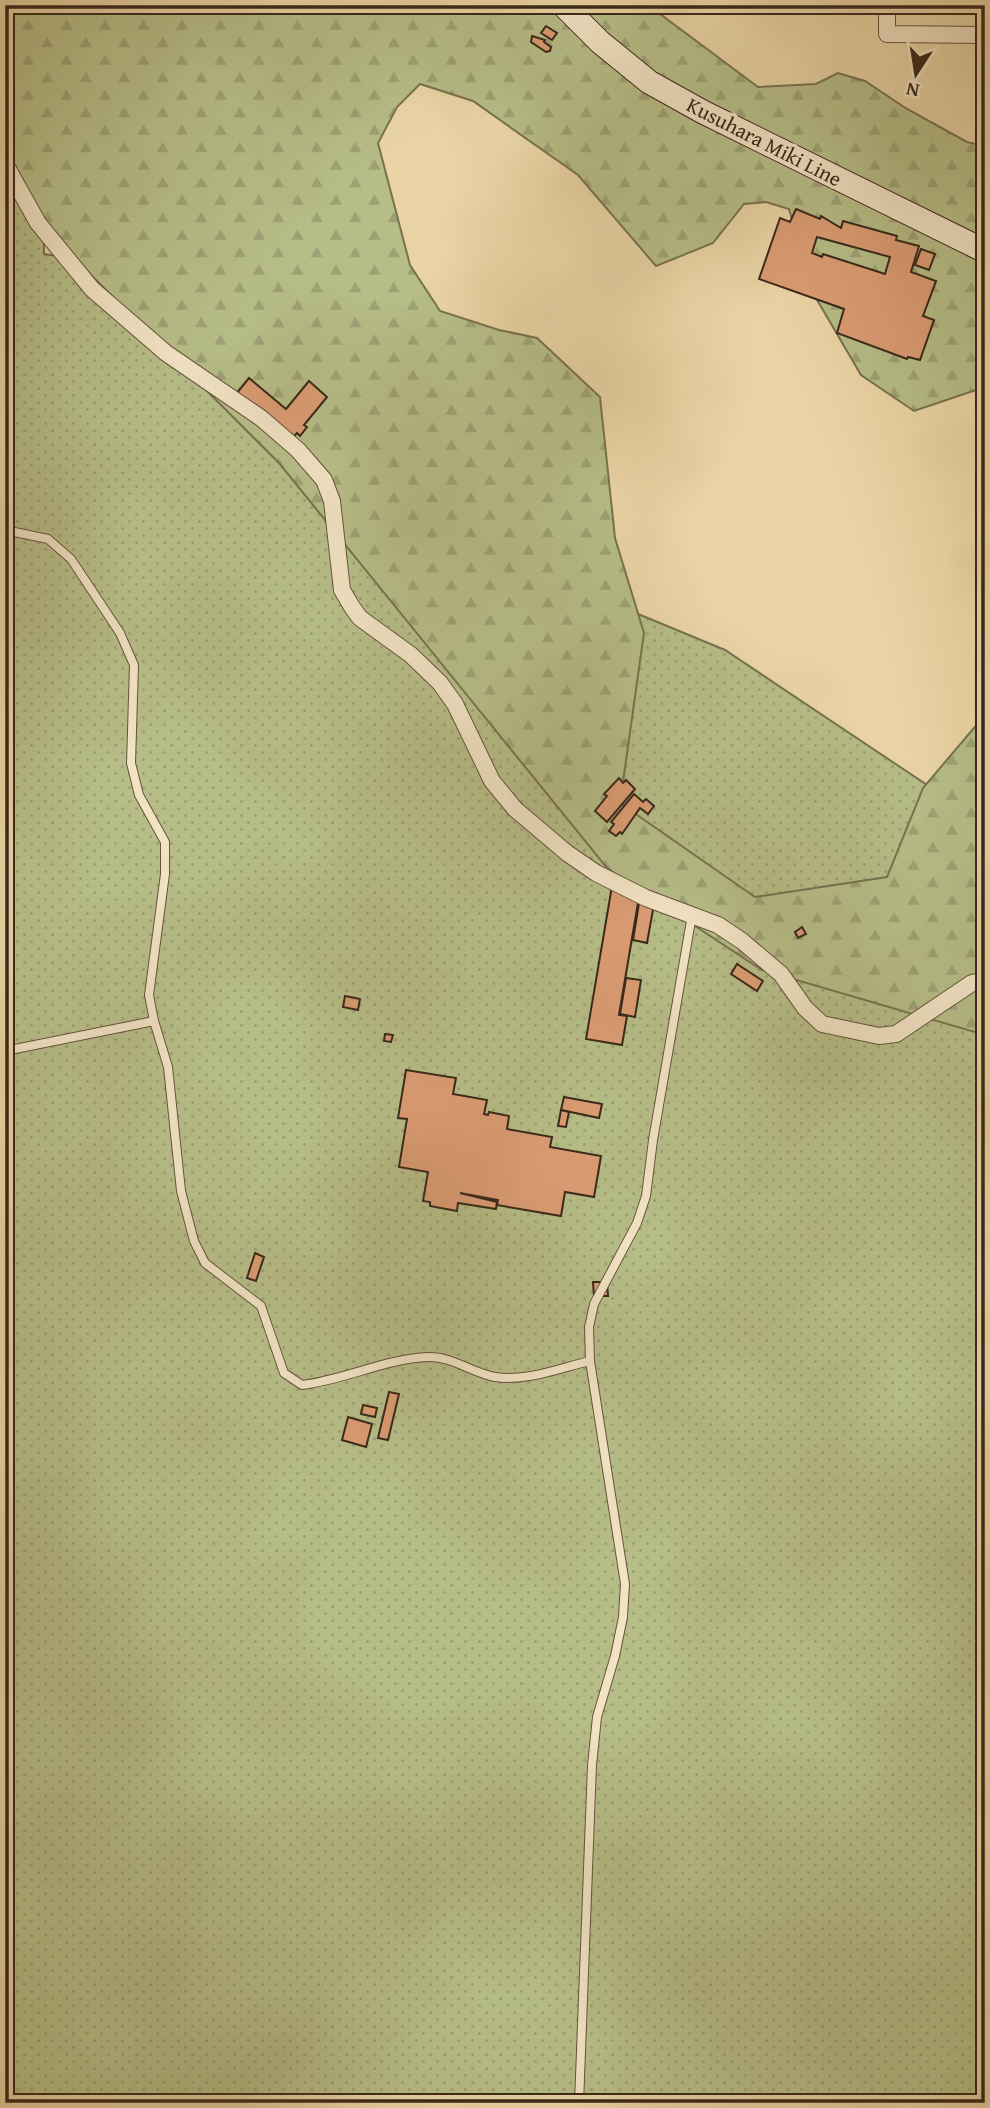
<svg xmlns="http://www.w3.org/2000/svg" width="990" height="2108" font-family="'Gentium Book Plus',serif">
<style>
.grass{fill:url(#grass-dots);stroke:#787250;stroke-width:2}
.forest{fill:url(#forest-firs);stroke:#787250;stroke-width:2}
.building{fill:#db9c73;stroke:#39281a;stroke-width:2;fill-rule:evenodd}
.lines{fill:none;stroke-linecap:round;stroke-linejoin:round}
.lane-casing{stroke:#65533d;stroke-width:10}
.street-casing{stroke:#65533d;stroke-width:18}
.secondary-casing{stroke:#39281a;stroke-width:25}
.lane{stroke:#f1e3c4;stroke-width:8}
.street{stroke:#f1e3c4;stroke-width:16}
.secondary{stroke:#f1e3c4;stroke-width:23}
.labels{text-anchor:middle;stroke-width:7;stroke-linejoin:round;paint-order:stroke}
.street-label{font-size:21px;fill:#39281a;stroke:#f1e3c4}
</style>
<defs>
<pattern id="grass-dots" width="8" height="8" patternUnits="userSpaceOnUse" patternTransform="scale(1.75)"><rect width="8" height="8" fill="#b6bd87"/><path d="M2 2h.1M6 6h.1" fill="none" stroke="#9da274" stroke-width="1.8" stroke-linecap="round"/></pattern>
<pattern id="forest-firs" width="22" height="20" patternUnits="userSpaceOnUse" patternTransform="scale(1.75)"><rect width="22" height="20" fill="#b6bd87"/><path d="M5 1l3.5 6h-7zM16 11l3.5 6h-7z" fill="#9da274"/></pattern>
</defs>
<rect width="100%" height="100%" fill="#ead4a5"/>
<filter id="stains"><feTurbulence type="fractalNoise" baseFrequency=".00286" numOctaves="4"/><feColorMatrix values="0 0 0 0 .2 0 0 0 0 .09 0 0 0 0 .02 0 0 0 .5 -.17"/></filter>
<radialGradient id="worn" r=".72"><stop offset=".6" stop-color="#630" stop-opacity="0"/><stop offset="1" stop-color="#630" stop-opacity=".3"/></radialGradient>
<polygon class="grass" points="5,92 42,133 44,254 306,289 440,532 725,650 969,813 985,859 985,2103 5,2103"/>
<polygon class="forest" points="5,5 648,5 758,87 816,84 838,73 865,81 907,109 967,142 985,146 985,387 914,411 861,375 816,298 789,209 766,202 744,204 713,243 656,266 578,175 473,101 420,84 397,107 378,143 410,265 440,311 499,330 537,338 600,397 615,538 644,633 620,803 755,897 887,877 923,788 985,715 985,1035 762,970 607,868 279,463 5,189"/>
<g class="building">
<polygon points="546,26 557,33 552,40 541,33"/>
<polygon points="532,36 545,40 544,42 551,47 550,51 546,52 531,42"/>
<path d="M 796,209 L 820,219 L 821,216 L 841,228 L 843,221 L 897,236 L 896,240 L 919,246 L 911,272 L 936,281 L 923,316 L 934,320 L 920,360 L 908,357 L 907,359 L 837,333 L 844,309 L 759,279 L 780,218 L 790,222 ZM 817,237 L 890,257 L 885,274 L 823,254 L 822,257 L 812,253 Z"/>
<polygon points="921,249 935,254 929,270 915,265"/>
<polygon points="249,378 286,409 309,381 327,397 304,425 307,427 300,436 297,433 288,443 236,394"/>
<polygon points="619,778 623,783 626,780 635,789 607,822 595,811 607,796 604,794"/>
<polygon points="634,794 643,802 646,799 654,806 648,814 640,808 622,834 620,832 616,836 609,831 614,824 611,822"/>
<polygon points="612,886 640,891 619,1015 627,1016 622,1045 586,1039"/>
<polygon points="641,891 656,893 647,943 633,940"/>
<polygon points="802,927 806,934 798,938 795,932"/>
<polygon points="737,964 763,981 757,991 731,974"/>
<polygon points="626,978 641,980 635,1017 620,1014"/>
<polygon points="345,996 360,999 358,1010 343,1007"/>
<polygon points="385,1034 393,1035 391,1042 384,1041"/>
<polygon points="406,1070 456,1078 453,1094 487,1100 484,1114 488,1115 489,1112 509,1116 507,1129 552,1137 550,1147 601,1156 594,1197 565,1192 561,1216 497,1205 498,1200 460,1193 497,1202 496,1209 458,1203 457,1211 430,1206 430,1202 423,1201 428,1172 399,1167 407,1119 398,1118"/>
<polygon points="564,1097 602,1104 599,1118 561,1110"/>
<polygon points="561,1110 569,1112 566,1127 558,1126"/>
<polygon points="255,1253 264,1257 256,1281 247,1278"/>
<polygon points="593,1282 607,1282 608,1296 594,1296"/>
<polygon points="389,1392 399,1394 388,1440 378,1438"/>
<polygon points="363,1405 377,1408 375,1417 361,1414"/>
<polygon points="348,1417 372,1424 366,1447 342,1440"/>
</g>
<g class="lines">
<g class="lane-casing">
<g id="lane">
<path d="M 5,530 L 48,539 L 71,559 L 120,633 L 134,665 L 131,763 L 139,795 L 165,842 L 165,874 L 149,995 L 154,1021 L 168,1067 L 181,1191 L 194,1241 L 205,1263 L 261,1306 L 284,1373 L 302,1385 C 344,1380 385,1359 428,1357 C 451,1356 473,1373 495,1377 C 526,1382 560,1368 590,1361"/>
<polyline points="5,1051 154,1021"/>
<polyline points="579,2103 592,1765 597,1717 615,1656 623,1617 625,1584 590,1361 589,1327 594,1304 637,1223 646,1196 653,1140 692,915"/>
</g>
</g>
<g class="street-casing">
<g id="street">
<polyline points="887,5 887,34 985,35"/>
<polyline points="5,164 38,223 92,289 166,353 261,418 298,450 324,480 332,501 342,590 352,607 360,618 411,655 440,683 455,704 492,781 515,809 567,853 596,873 646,898 718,925 742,941 781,974 805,1008 822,1024 879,1036 896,1034 972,983 985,980"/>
</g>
</g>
<g class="secondary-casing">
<polyline id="secondary" points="563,5 600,42 649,82 703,112 985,251"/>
</g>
<use href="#lane" class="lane"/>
<use href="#street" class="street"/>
<use href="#secondary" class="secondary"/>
</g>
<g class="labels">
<g class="street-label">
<text transform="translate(764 142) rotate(27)" y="7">Kusuhara Miki Line</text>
</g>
</g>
<rect width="990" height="2108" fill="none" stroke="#ead4a5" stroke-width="28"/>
<rect x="7" y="7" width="976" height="2094" fill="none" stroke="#39281a" stroke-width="3.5"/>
<rect x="14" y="14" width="962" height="2080" fill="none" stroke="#39281a" stroke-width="2"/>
<g transform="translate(916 74) rotate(192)" stroke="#f1e3c4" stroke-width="5" paint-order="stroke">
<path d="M0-5L12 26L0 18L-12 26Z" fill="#39281a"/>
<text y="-10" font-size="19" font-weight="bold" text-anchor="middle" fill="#39281a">N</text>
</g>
<rect width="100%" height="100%" filter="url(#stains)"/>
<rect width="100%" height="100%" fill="url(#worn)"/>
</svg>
